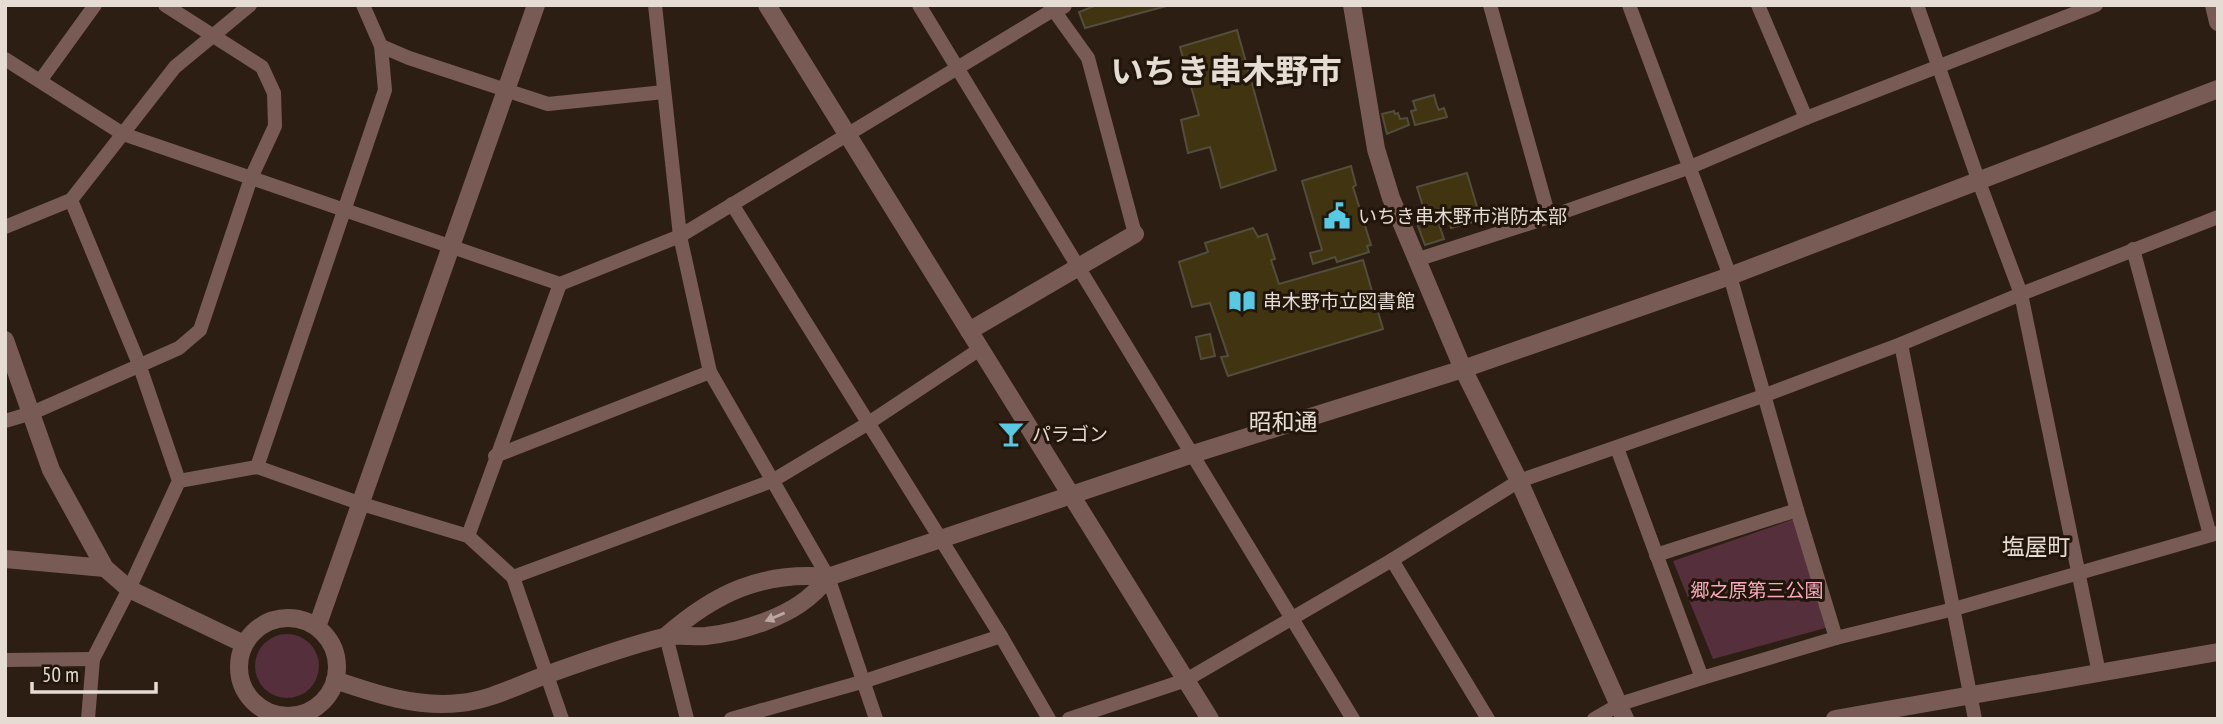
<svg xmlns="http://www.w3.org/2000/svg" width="2223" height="724" font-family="'PT Sans Narrow','Noto Sans JP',sans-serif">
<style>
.green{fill:#552f3b}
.building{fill:#403510;stroke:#534d3c;stroke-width:2}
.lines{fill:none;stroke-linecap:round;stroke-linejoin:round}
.minor{stroke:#795b55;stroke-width:14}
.tertiary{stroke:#795b55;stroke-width:18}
.oneway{fill:#baa8a1}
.labels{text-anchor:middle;stroke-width:6;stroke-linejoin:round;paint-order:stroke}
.poi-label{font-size:19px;fill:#e5dcd4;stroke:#22150a;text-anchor:start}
.park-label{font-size:19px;fill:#f9a9c0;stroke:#22150a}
.quarter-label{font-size:23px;fill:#e5dcd4;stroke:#22150a}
.town-label{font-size:33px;font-weight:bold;fill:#e5dcd4;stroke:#22150a}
</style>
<rect width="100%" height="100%" fill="#2c1e13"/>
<g class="green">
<polygon points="1797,518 1829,627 1713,659 1673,561"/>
<circle cx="287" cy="666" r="32"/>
</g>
<g class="building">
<polygon points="1097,5 1170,5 1085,28 1079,12"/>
<polygon points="1237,30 1276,170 1221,188 1210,147 1188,153 1181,120 1199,115 1180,47"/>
<polygon points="1434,95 1437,106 1439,110 1444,108 1447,117 1415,125 1411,111 1416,110 1413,101"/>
<polygon points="1394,111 1395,114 1398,113 1400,119 1407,118 1409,125 1387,134 1382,114"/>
<polygon points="1351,166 1356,185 1353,187 1371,245 1367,246 1369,252 1337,262 1335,257 1313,264 1310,253 1322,250 1302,181"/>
<polygon points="1467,173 1481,220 1451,228 1445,207 1425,213 1417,187"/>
<polygon points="1433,215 1435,222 1438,221 1444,239 1425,245 1416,221"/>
<polygon points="1253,228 1258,237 1267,234 1275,259 1271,260 1279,284 1363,260 1383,329 1228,376 1221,357 1228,356 1210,303 1192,307 1179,262 1208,252 1205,243"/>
<polygon points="1210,334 1215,356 1201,359 1196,337"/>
</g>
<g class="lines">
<g class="minor">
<polyline points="655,5 680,236 710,372 828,577 876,719"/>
<polyline points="919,5 1353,719"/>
<polyline points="1050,5 1088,58 1135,234"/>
<polyline points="1490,5 1549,217"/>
<polyline points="1629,5 1730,276 1797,510 1836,638"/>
<polyline points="1758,5 1806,118"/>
<polyline points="1917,5 1979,182 2021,294 2099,673"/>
<polyline points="381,46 409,58 548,104 664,92"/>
<polyline points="5,59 123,134 560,284 680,236 1053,10"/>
<polyline points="40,81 95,5"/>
<polyline points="71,200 139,364 179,481 129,589 93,659 88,719"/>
<polyline points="732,204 1001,636 1049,719"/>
<polyline points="5,227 71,200 175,67 250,5"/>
<polyline points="2133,249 2210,535"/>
<polyline points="1416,260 1549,217 1688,168 1806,118 2096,5"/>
<polyline points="1901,344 1975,719"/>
<polyline points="5,421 32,413 179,348 200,330 251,178 275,126 274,93 262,67 165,5"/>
<polyline points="1617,448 1702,678"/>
<polyline points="495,456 710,372"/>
<polyline points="257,467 385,90 381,46 363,5"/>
<polyline points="179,481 257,467 362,504 468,536 513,577 562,719"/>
<polyline points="468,536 560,284"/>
<polyline points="1656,555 1797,510"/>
<polyline points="1392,560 1488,719"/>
<polyline points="513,577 772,481 867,424 980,349"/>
<polyline points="666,636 687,719"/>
<polyline points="5,660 93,659"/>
<polyline points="731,719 865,681 1001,636"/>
<polyline points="1069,719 1186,680 1392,560 1519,481 1763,396 1901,344 2021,294 2218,217"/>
<polyline points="1594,719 1620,704 1702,678 1836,638 1954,609 2218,533"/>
</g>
<g class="tertiary">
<polyline points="767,5 1210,719"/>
<polyline points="1352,5 1376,149 1391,198 1463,369 1519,481 1625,719"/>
<polyline points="2214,5 2218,22"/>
<polyline points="1053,10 1063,5"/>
<polyline points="969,331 1135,234"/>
<polyline points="5,340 51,470 105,568 129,589 244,644"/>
<polyline points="5,559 105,568"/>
<circle cx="288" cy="667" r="49"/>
<polyline points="317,627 536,5"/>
<path d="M 666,636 C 715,593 762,571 828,577 L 1193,454 L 1463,369 L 1730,276 L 2218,89"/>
<path d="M 335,680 C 376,694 417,708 460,703 C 491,700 518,685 546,675 C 582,662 627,646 664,637 C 677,634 692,637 706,636 C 726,634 745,629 764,622 C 790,612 811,600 828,577"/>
<polyline points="1835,719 2218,652"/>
</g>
</g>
<defs><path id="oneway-solid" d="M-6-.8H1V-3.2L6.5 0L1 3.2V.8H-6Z" transform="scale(1.75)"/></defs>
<use class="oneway" href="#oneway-solid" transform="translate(775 617) rotate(157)"/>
<defs>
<g id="civic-bare" transform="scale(2.1)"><path d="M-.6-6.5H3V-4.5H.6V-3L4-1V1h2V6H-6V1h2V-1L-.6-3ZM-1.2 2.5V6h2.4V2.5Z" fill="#57c9e3" stroke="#22150a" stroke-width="2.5" paint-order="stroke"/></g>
<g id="library-bare" transform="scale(2.1)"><path d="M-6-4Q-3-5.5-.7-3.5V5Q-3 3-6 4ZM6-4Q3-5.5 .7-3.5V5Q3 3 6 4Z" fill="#57c9e3" stroke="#22150a" stroke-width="2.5" paint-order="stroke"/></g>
<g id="bar-bare" transform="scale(2.1)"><path d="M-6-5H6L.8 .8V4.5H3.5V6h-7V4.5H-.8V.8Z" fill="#57c9e3" stroke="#22150a" stroke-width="2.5" paint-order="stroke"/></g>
</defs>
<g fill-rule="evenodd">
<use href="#civic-bare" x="1337" y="216"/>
<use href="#library-bare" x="1242" y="301"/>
<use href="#bar-bare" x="1011" y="434"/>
</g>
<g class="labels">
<g class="poi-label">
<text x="1358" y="223">いちき串木野市消防本部</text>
<text x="1263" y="308">串木野市立図書館</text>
<text x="1032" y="441">パラゴン</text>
</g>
<g class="park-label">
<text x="1757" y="597">郷之原第三公園</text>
</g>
<g class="quarter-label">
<text x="1283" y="430">昭和通</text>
<text x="2036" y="555">塩屋町</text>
</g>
<g class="town-label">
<text x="1226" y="83">いちき串木野市</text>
</g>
</g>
<rect width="2223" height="724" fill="none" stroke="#e5dcd4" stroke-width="14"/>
<path d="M32 682v10h124v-10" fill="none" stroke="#e5dcd4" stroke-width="3.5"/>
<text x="42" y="682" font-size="21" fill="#e5dcd4" stroke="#22150a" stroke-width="5" paint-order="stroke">50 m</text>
</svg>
